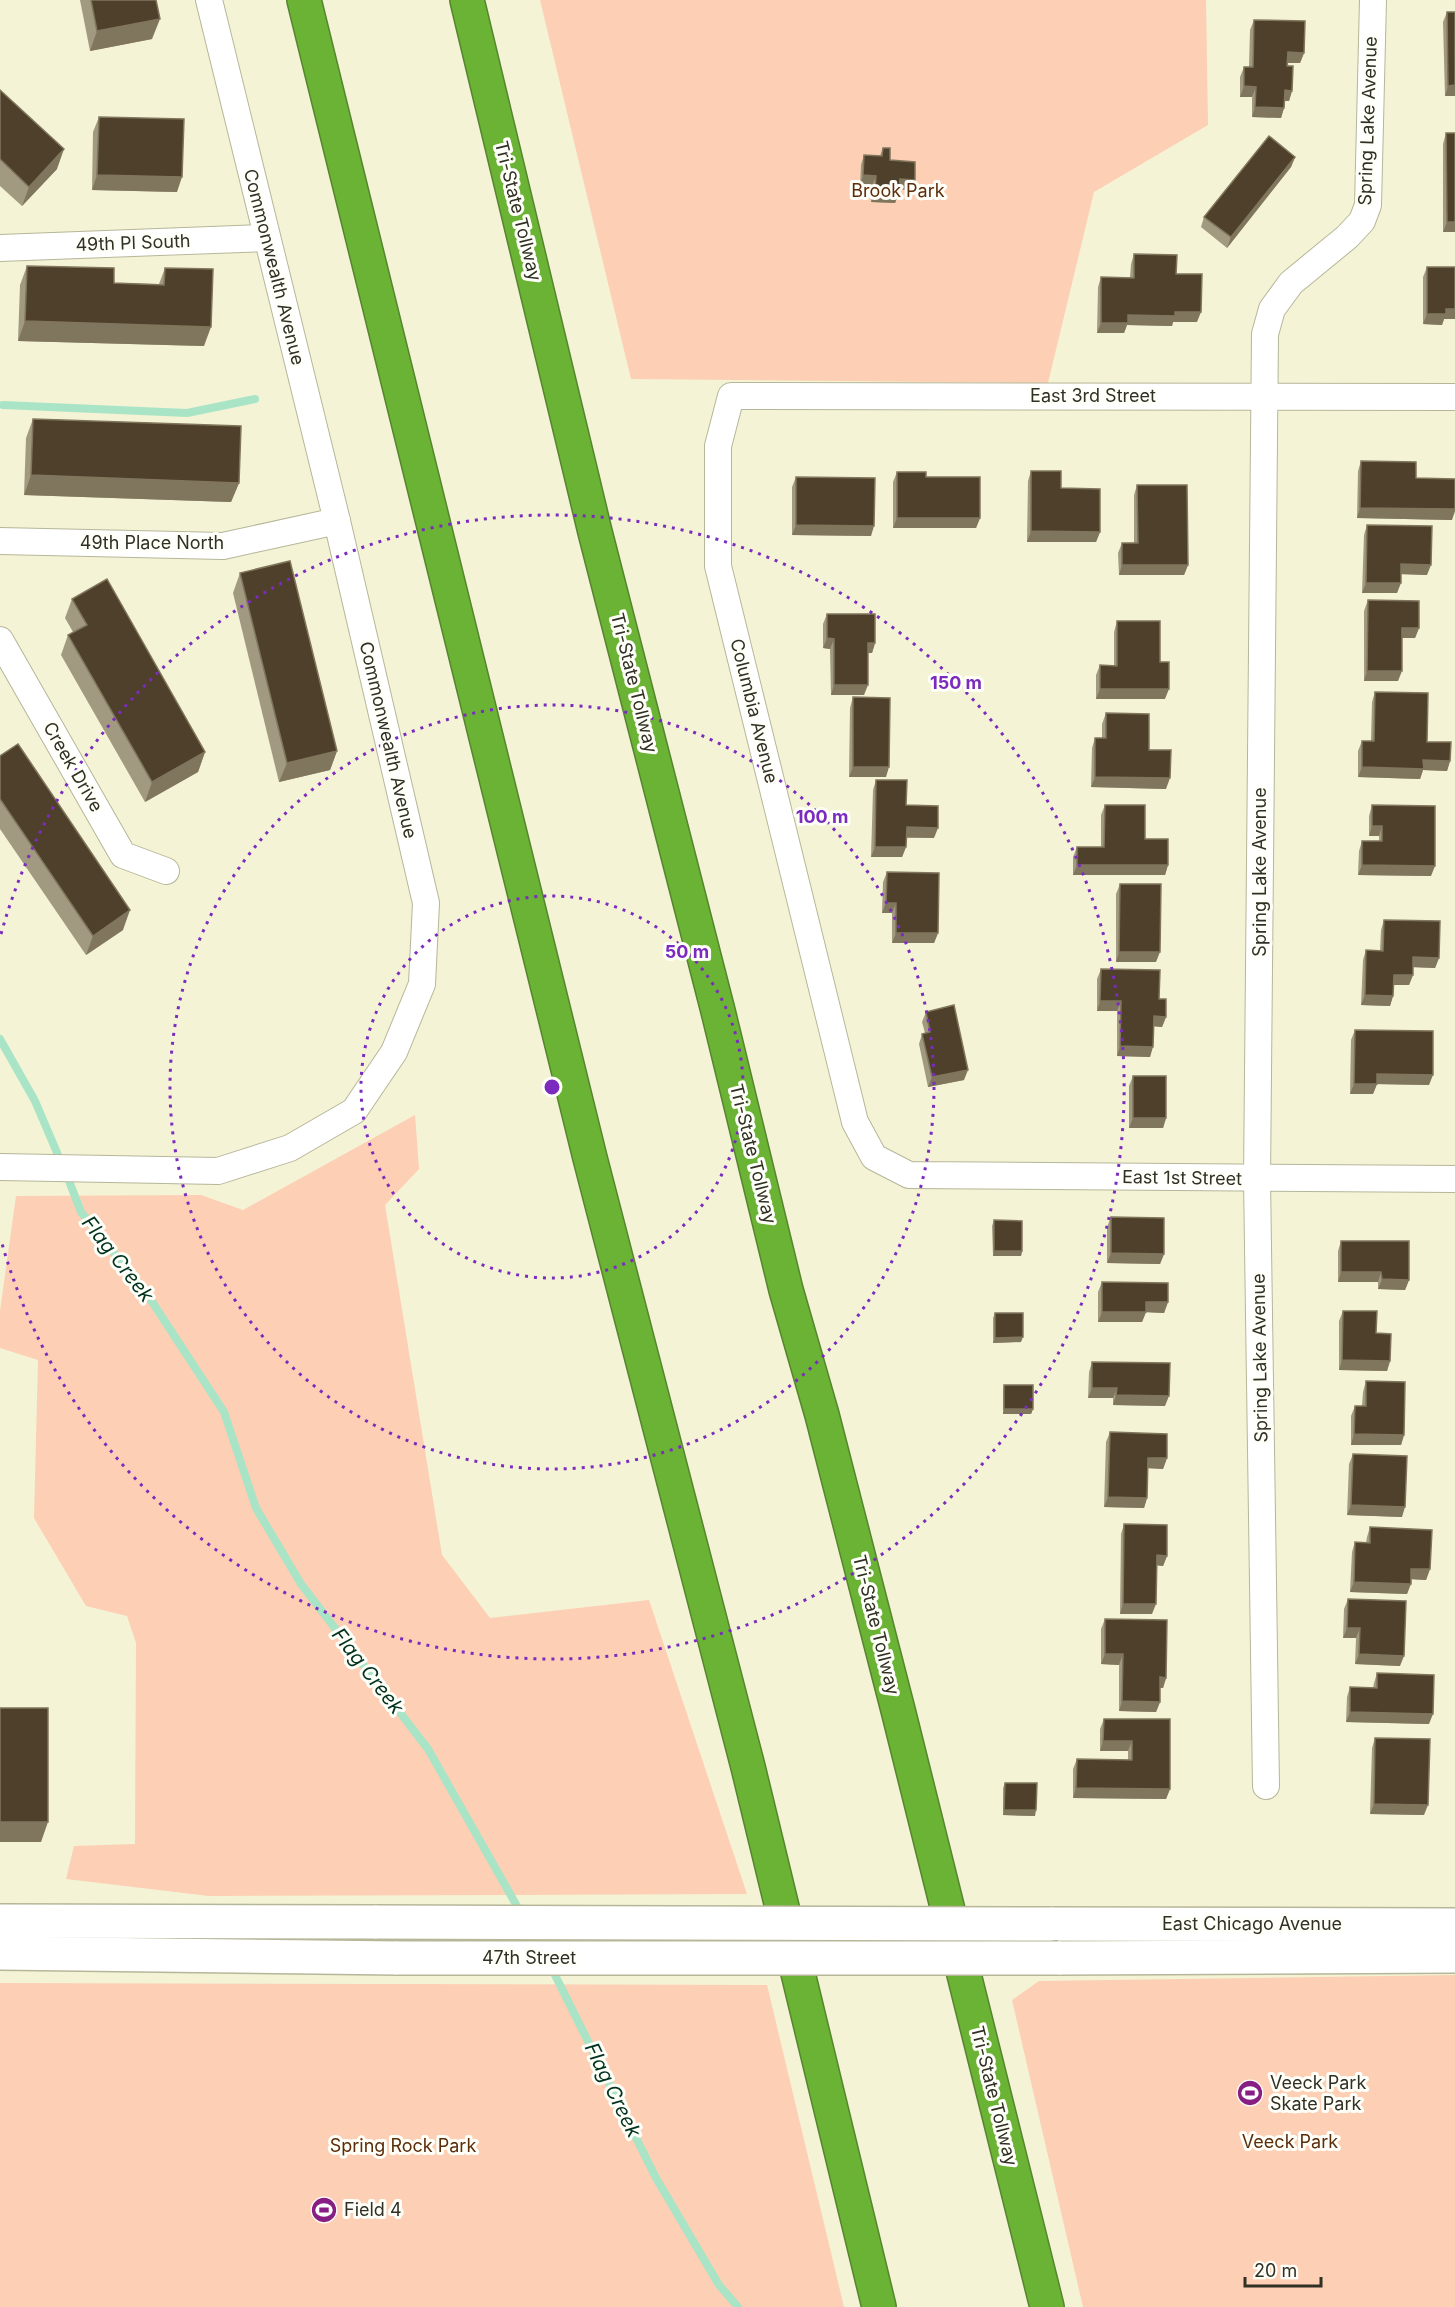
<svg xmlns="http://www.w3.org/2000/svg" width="1455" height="2307" font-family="Inter,sans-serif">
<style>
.green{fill:#fdcfb4}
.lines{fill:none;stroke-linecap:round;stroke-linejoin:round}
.stream{stroke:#a9e4c6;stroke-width:8}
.minor-casing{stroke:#b6b699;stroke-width:28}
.secondary-casing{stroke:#b6b699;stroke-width:36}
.motorway-casing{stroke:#56852f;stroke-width:36}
.minor{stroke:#fff;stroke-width:26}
.secondary{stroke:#fff;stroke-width:33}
.motorway{stroke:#6bb334;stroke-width:33}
.secondary-bridge-casing{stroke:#b6b699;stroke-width:36;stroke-linecap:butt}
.secondary-bridge{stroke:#fff;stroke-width:33}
.wall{fill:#a19a80}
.shaded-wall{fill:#80765d}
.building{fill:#4e402a;stroke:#80765d;stroke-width:1.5}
.ring{fill:none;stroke:#7b2cbf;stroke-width:3;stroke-dasharray:3 6}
.labels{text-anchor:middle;stroke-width:6;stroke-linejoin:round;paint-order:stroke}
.street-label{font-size:18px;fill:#303025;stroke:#fffff9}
.park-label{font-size:18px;fill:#5c2d0a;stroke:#fffff9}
.poi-label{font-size:18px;fill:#303025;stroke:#fffff9;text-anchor:start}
.water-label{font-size:20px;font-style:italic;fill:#013320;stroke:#fffff9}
.centre{fill:#7b2cbf;stroke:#fffff9;stroke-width:3}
.ring-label{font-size:18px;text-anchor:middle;font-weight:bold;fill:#7b2cbf;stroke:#fffff9;stroke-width:6;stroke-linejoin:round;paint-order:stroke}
</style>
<rect width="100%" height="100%" fill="#f4f3d5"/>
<g class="green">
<polygon points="540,0 1206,0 1208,125 1094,192 1048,383 631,379"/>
<polygon points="415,1115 419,1169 385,1205 442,1555 490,1618 649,1600 747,1894 209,1896 66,1879 74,1846 135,1844 136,1643 127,1616 86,1606 34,1518 38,1360 0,1348 0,1311 16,1196 201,1195 243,1210"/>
<polygon points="1455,1975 1455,2307 1083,2307 1012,2000 1039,1981"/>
<polygon points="0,1983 767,1985 844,2307 0,2307"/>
</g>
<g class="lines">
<g class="stream">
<polyline points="3,405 187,413 255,399"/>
<polyline points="0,1039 35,1101 61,1162"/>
<polyline points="66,1173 81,1212 147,1294 224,1412 256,1508 301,1584 428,1749 522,1915"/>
<polyline points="551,1967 656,2178 719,2285 738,2307"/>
</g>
<g class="minor-casing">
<g id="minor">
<polyline points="0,248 266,238"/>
<polyline points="1455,397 731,396 718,446 718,566 855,1122 874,1157 909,1175 1455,1179"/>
<polyline points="0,541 223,546 337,521"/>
<polyline points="0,640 123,855 166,871"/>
<polyline points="0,1167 218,1171 290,1148 354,1111 394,1052 422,984 426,903 337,521 209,0"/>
<polyline points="1266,1786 1257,1179 1265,334 1272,309 1291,283 1347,237 1362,221 1368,205 1373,0"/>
</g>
</g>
<g class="secondary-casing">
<g id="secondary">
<polyline points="0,1921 377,1922"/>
<polyline points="1050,1924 1455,1925"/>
<polyline points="0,1953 398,1958"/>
<polyline points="1058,1958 1455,1956"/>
</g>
</g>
<g class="motorway-casing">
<g id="motorway">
<polyline points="304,0 590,1158 748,1767 879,2307"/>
<polyline points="467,0 595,532 718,1011 786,1290 822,1415 898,1710 1047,2307"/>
</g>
</g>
<use href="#minor" class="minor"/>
<use href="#secondary" class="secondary"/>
<use href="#motorway" class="motorway"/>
<g class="secondary-bridge-casing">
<g id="secondary-bridge">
<polyline points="377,1922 1050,1924"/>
<polyline points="398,1958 1058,1958"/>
</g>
</g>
<use href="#secondary-bridge" class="secondary-bridge"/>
</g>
<g class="wall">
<polygon points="80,0 156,0 152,39 90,51"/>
<polygon points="1447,12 1455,96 1445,96 1443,22"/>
<polygon points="1254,20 1304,53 1300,63 1288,63 1292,91 1289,101 1285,101 1284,108 1281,118 1252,117 1252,97 1240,97 1240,77 1244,67 1249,67 1250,30"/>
<polygon points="0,90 57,169 22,206 0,186"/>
<polygon points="99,117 177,192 92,190 93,132"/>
<polygon points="1446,133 1455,133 1455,232 1443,232 1443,144"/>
<polygon points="883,148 890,160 915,180 911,190 899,189 899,193 895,203 871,202 872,186 860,185 861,165 864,155 880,156"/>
<polygon points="1295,157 1291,167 1227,248 1201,227 1204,217"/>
<polygon points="1134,254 1176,274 1197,322 1173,322 1172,326 1127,325 1124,333 1097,333 1098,287 1101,277 1130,278 1131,264"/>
<polygon points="27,266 114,283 159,284 165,268 204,346 18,341 20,285"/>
<polygon points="1427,267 1455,267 1455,319 1444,319 1442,325 1423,324 1423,277"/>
<polygon points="33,419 239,483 231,502 24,495 26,438"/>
<polygon points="1361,461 1416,478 1452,520 1357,518 1358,471"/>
<polygon points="1031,471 1061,488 1100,532 1096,542 1027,542 1028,481"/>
<polygon points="897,472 926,477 980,518 976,528 893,528 893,482"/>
<polygon points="796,477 871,536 792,535 792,487"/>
<polygon points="1137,485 1188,565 1184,575 1119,575 1118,553 1122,543 1134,543 1134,495"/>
<polygon points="1367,525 1427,575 1401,574 1397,593 1362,593 1364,535"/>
<polygon points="240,573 337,751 330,770 279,782 233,593"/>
<polygon points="72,599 205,752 198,772 145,802 61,655 68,635 73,632 65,618"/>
<polygon points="1368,600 1419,628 1415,638 1402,638 1398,681 1364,681 1364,611"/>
<polygon points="827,614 875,643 872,653 868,653 864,695 831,695 830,649 823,648 823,624"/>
<polygon points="1117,621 1160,662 1165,699 1096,699 1096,675 1100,665 1114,665 1114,632"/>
<polygon points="1375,692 1427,742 1450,761 1447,771 1423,770 1420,779 1358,777 1358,751 1362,741 1371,741 1372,702"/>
<polygon points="853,697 886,777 849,777 850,708"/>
<polygon points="1106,713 1149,750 1166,789 1091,787 1092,748 1095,738 1102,738 1102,724"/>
<polygon points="0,756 123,930 86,955 0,829"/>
<polygon points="876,780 906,805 934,838 906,838 906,847 902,857 871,857 873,790"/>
<polygon points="1105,805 1145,839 1168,865 1165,875 1073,875 1073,857 1077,847 1101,847 1101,815"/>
<polygon points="1372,805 1431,876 1358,875 1359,851 1362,841 1379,841 1379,836 1369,836 1369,816"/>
<polygon points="887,872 938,933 934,943 892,943 892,913 882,913 883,882"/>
<polygon points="1120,884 1156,962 1116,962 1116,894"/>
<polygon points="1384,920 1439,958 1435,968 1413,967 1413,975 1409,985 1394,985 1393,996 1390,1006 1361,1005 1363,960 1366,950 1380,951 1381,930"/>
<polygon points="1101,969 1159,999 1166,1017 1162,1027 1154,1026 1150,1057 1117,1056 1117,1011 1097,1011 1097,979"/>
<polygon points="926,1012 964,1080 928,1087 919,1044 922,1034 925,1033 922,1022"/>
<polygon points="1355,1030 1429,1085 1377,1084 1373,1094 1350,1094 1351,1040"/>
<polygon points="1133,1076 1166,1118 1163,1128 1129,1128 1129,1086"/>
<polygon points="1111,1217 1164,1254 1160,1264 1107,1263 1107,1227"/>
<polygon points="994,1220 1022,1251 1021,1256 993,1256 992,1226"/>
<polygon points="1341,1241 1409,1280 1405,1290 1378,1289 1378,1282 1338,1282 1338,1251"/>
<polygon points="1102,1282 1168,1302 1164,1313 1146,1312 1142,1322 1098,1322 1098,1292"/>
<polygon points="1343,1311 1376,1333 1390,1361 1387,1371 1339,1370 1339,1321"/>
<polygon points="995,1313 1021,1342 993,1343 993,1318"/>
<polygon points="1092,1362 1165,1406 1113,1405 1113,1398 1088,1398 1089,1372"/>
<polygon points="1366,1381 1404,1435 1401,1445 1351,1445 1351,1416 1355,1406 1362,1406 1363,1392"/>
<polygon points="1004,1385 1033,1409 1031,1414 1003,1414 1003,1390"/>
<polygon points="1110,1432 1167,1458 1163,1469 1148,1468 1147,1498 1144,1508 1104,1507 1106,1442"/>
<polygon points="1353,1454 1402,1517 1347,1515 1349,1464"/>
<polygon points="1124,1524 1167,1556 1163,1566 1157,1565 1152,1614 1120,1614 1121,1534"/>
<polygon points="1370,1527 1430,1569 1426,1580 1411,1579 1407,1594 1350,1592 1352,1552 1355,1542 1366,1543 1367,1537"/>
<polygon points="1348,1599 1400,1666 1355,1664 1356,1638 1343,1638 1344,1609"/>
<polygon points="1105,1619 1166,1678 1163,1688 1160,1688 1160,1702 1156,1712 1119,1711 1119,1665 1101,1664 1101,1629"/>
<polygon points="1377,1673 1429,1724 1346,1722 1347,1697 1350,1687 1373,1688 1374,1683"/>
<polygon points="1104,1719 1170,1719 1170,1789 1166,1799 1073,1798 1073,1769 1077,1759 1128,1760 1128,1751 1100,1751 1100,1729"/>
<polygon points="1375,1738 1424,1815 1370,1814 1372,1748"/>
<polygon points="1005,1783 1035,1816 1003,1815 1003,1788"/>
</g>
<g class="shaded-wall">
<polygon points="160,19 152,39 90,51 97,31"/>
<polygon points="1288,52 1304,53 1300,63 1284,63"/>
<polygon points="1455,85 1455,96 1445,96 1448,86"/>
<polygon points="1244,86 1256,87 1252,97 1240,97"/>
<polygon points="1285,90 1292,91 1289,101 1281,101"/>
<polygon points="1255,107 1284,108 1281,118 1252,117"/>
<polygon points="64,149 57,169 22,206 29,187"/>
<polygon points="1295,157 1291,167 1227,248 1231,237"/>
<polygon points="97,175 182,177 177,192 92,190"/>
<polygon points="863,175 876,176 872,186 860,185"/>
<polygon points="900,179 915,180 911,190 896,189"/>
<polygon points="875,191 899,193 895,203 871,202"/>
<polygon points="1447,222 1455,222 1455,232 1443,232"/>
<polygon points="1446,309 1455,309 1455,319 1444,319 1442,325 1423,324 1427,314"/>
<polygon points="1175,312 1201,312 1197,322 1173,322 1172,326 1127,325 1124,333 1097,333 1101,323 1128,315"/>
<polygon points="25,321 211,327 204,346 18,341"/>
<polygon points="31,475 239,483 231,502 24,495"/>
<polygon points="1360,508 1455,509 1455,511 1452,520 1357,518"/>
<polygon points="897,518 980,518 976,528 893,528"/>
<polygon points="796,525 874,526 871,536 792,535"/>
<polygon points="1031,531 1100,532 1096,542 1027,542"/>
<polygon points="1401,564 1431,565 1427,575 1397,574"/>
<polygon points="1122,565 1188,565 1184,575 1119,575"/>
<polygon points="1366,583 1401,583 1397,593 1362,593"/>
<polygon points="1402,628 1419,628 1415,638 1399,638"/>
<polygon points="827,638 834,639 830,649 823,648"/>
<polygon points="868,643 875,643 872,653 864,653"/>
<polygon points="1367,671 1402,671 1398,681 1364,681"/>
<polygon points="834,685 868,685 864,695 831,695"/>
<polygon points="1100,689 1169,689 1165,699 1096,699"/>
<polygon points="337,751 330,770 279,782 287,763"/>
<polygon points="205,752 198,772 145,802 152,782"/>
<polygon points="1423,760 1450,761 1447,771 1423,770 1420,779 1358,777 1362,767"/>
<polygon points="853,767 889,767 886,777 849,777"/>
<polygon points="1095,777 1170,778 1166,789 1091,787"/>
<polygon points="1372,826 1382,826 1379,836 1369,836"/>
<polygon points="907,827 938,828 934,838 903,837"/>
<polygon points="875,847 906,847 902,857 871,857"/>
<polygon points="1077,865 1168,865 1165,875 1073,875"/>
<polygon points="1362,865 1435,866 1431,876 1358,875"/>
<polygon points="886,903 896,903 892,913 882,913"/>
<polygon points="130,910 123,930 86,955 93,936"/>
<polygon points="896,933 938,933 934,943 892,943"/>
<polygon points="1119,952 1160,952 1156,962 1116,962"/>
<polygon points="1413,957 1439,958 1435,968 1409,967"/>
<polygon points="1394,975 1413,975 1409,985 1390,985"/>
<polygon points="1365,995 1393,996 1390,1006 1361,1005"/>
<polygon points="1100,1001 1121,1001 1117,1011 1097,1011"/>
<polygon points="1154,1016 1166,1017 1162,1027 1150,1026"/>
<polygon points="1120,1046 1153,1047 1150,1057 1117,1056"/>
<polygon points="968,1070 964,1080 928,1087 932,1077"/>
<polygon points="1377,1074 1433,1075 1429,1085 1373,1084"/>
<polygon points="1354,1084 1377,1084 1373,1094 1350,1094"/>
<polygon points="1133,1118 1166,1118 1163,1128 1129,1128"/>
<polygon points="994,1251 1022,1251 1021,1256 993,1256"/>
<polygon points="1111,1253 1164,1254 1160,1264 1107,1263"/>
<polygon points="1341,1272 1381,1272 1378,1282 1338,1282"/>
<polygon points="1382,1279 1409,1280 1405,1290 1378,1289"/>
<polygon points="1146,1302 1168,1302 1164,1313 1142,1312"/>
<polygon points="1102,1312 1146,1312 1142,1322 1098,1322"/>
<polygon points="1023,1337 1021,1342 993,1343 995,1338"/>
<polygon points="1342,1360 1390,1361 1387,1371 1339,1370"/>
<polygon points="1092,1388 1117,1388 1113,1398 1088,1398"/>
<polygon points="1116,1395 1169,1396 1165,1406 1113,1405"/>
<polygon points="1004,1409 1033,1409 1031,1414 1003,1414"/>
<polygon points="1354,1434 1404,1435 1401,1445 1351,1445"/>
<polygon points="1148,1458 1167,1458 1163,1469 1145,1468"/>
<polygon points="1108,1497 1147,1498 1144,1508 1104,1507"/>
<polygon points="1351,1505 1405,1507 1402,1517 1347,1515"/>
<polygon points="1157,1555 1167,1556 1163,1566 1153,1565"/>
<polygon points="1411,1569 1430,1569 1426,1580 1408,1579"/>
<polygon points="1354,1582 1411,1584 1407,1594 1350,1592"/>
<polygon points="1123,1604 1156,1604 1152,1614 1120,1614"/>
<polygon points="1347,1628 1360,1628 1356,1638 1343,1638"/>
<polygon points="1105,1654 1123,1654 1119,1665 1101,1664"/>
<polygon points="1359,1654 1404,1656 1400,1666 1355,1664"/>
<polygon points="1160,1677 1166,1678 1163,1688 1156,1688"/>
<polygon points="1122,1701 1160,1702 1156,1712 1119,1711"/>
<polygon points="1350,1712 1433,1714 1429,1724 1346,1722"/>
<polygon points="1103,1741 1132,1741 1128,1751 1100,1751"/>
<polygon points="1076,1788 1170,1789 1166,1799 1073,1798"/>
<polygon points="1374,1804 1428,1805 1424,1815 1370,1814"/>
<polygon points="1004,1810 1036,1810 1035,1816 1003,1815"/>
<polygon points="0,1822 48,1822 41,1842 0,1842"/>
</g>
<g class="building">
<polygon points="91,0 156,0 160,19 97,31"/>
<polygon points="1447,12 1455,12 1455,85 1448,86"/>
<polygon points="1254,20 1305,21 1304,53 1288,52 1287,66 1293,66 1292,91 1285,90 1284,108 1255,107 1256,87 1244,86 1244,67 1253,67"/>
<polygon points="0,90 64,149 29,187 0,159"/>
<polygon points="99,117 184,119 182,177 97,175"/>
<polygon points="1446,133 1455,133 1455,222 1447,222"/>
<polygon points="1269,136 1295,157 1231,237 1204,217"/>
<polygon points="883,148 890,148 890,160 915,162 915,180 900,179 899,193 875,191 876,176 863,175 864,155 882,156"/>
<polygon points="1134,254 1177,255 1176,274 1202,274 1201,312 1175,312 1175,316 1128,315 1128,323 1101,323 1101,277 1134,278"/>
<polygon points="27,266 114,268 114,283 164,285 165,268 213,269 211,327 25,321"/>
<polygon points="1427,267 1455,267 1455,309 1446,309 1446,314 1427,314"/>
<polygon points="33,419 241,426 239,483 31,475"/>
<polygon points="1361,461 1416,462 1416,478 1455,479 1455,509 1360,508"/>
<polygon points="1031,471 1061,471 1061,488 1100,489 1100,532 1031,531"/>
<polygon points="897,472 926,472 926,477 980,477 980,518 897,518"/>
<polygon points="796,477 875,478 874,526 796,525"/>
<polygon points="1137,485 1187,485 1188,565 1122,565 1122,543 1138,543"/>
<polygon points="1367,525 1432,526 1431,565 1401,564 1401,583 1366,583"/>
<polygon points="290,561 337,751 287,763 240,573"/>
<polygon points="107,579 205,752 152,782 68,635 87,625 72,599"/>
<polygon points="1368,600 1419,601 1419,628 1402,628 1402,671 1367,671"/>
<polygon points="827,614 875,614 875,643 868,643 868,685 834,685 834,639 827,638"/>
<polygon points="1117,621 1160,621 1160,662 1169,662 1169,689 1100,689 1100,665 1117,666"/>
<polygon points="1375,692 1428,693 1427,742 1451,742 1450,761 1423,760 1424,769 1362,767 1362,741 1374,741"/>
<polygon points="853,697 890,698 889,767 853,767"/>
<polygon points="1106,713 1149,714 1149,750 1171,750 1170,778 1095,777 1095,738 1106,738"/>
<polygon points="18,744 130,910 93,936 0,799 0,756"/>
<polygon points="876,780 907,780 906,805 938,806 938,828 907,827 906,847 875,847"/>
<polygon points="1105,805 1145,805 1145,839 1168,839 1168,865 1077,865 1077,847 1104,847"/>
<polygon points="1372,805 1435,806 1435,866 1362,865 1362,841 1382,841 1382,826 1372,826"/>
<polygon points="887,872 939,873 938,933 896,933 896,903 886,903"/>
<polygon points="1120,884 1161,884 1160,952 1119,952"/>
<polygon points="1384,920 1440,921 1439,958 1413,957 1413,975 1394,975 1393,996 1365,995 1366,950 1383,951"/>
<polygon points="1101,969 1160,970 1159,999 1166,999 1166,1017 1154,1016 1153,1047 1120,1046 1121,1001 1100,1001"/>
<polygon points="954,1005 968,1070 932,1077 922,1034 930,1032 926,1012"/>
<polygon points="1355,1030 1433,1031 1433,1075 1377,1074 1377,1084 1354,1084"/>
<rect x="1133" y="1076" width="33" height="42"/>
<polygon points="1111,1217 1164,1218 1164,1254 1111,1253"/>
<polygon points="994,1220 1022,1221 1022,1251 994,1251"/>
<polygon points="1341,1241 1409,1241 1409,1280 1382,1279 1381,1272 1341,1272"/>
<polygon points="1102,1282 1168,1283 1168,1302 1146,1302 1146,1312 1102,1312"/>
<polygon points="1343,1311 1377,1311 1376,1333 1391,1334 1390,1361 1342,1360"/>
<polygon points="995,1313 1023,1313 1023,1337 995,1338"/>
<polygon points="1092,1362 1170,1363 1169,1396 1116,1395 1117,1388 1092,1388"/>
<polygon points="1366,1381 1405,1382 1404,1435 1354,1434 1355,1406 1366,1406"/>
<rect x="1004" y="1385" width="29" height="24"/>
<polygon points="1110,1432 1167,1434 1167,1458 1148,1458 1147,1498 1108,1497"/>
<polygon points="1353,1454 1407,1456 1405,1507 1351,1505"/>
<polygon points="1124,1524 1167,1525 1167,1556 1157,1555 1156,1604 1123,1604"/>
<polygon points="1370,1527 1432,1530 1430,1569 1411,1569 1411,1584 1354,1582 1355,1542 1370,1543"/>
<polygon points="1348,1599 1406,1601 1404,1656 1359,1654 1360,1628 1347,1628"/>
<polygon points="1105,1619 1167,1620 1166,1678 1160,1677 1160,1702 1122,1701 1123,1654 1105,1654"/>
<polygon points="1377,1673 1434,1675 1433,1714 1350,1712 1350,1687 1377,1688"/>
<rect x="0" y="1708" width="48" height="114"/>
<polygon points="1104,1719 1170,1719 1170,1789 1076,1788 1077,1759 1132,1760 1132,1741 1103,1741"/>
<polygon points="1375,1738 1430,1739 1428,1805 1374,1804"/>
<polygon points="1005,1783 1037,1783 1036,1810 1004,1810"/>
</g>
<g class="ring">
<circle cx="552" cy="1087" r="191"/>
<circle cx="552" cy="1087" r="382"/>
<path d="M1 934A572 572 0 1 1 1 1240"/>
</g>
<defs>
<g id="stadium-disc" transform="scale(1.35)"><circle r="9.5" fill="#871e84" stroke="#fffff9"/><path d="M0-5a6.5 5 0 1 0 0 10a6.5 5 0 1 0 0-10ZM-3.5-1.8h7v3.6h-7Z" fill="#fff"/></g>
</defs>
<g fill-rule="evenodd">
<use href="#stadium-disc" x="1250" y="2093"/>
<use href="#stadium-disc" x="324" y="2210"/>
</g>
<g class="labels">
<g class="street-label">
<text transform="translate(1368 121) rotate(-88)" y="6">Spring Lake Avenue</text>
<text transform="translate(518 211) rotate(76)" y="6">Tri-State Tollway</text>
<text transform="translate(133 243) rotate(-2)" y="6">49th Pl South</text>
<text transform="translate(274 267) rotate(76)" y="6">Commonwealth Avenue</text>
<text x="1093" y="402">East 3rd Street</text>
<text x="152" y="549">49th Place North</text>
<text transform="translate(634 683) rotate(76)" y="6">Tri-State Tollway</text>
<text transform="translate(754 711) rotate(76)" y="6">Columbia Avenue</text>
<text transform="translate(388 740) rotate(77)" y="6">Commonwealth Avenue</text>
<text transform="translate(73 767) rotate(60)" y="6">Creek Drive</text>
<text transform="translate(1260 872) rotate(-90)" y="6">Spring Lake Avenue</text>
<text transform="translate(753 1154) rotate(76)" y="6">Tri-State Tollway</text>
<text transform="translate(1182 1178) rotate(1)" y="6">East 1st Street</text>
<text transform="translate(1260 1358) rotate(-91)" y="6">Spring Lake Avenue</text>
<text transform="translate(876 1625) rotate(76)" y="6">Tri-State Tollway</text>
<text x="1252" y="1930">East Chicago Avenue</text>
<text x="529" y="1964">47th Street</text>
<text transform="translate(994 2096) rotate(76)" y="6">Tri-State Tollway</text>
</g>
<g class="park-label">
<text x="898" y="197">Brook Park</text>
<text x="1290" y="2148">Veeck Park</text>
<text x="403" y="2152">Spring Rock Park</text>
</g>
<g class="poi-label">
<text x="1270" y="2089">Veeck Park<tspan x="1270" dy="21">Skate Park</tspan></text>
<text x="344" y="2216">Field 4</text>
</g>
<g class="water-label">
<text transform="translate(118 1259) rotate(52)" y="7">Flag Creek</text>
<text transform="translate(368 1671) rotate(52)" y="7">Flag Creek</text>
<text transform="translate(613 2090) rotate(64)" y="7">Flag Creek</text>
</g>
</g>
<circle cx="552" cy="1087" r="9" class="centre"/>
<g class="ring-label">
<text x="956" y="689">150 m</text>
<text x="822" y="823">100 m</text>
<text x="687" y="958">50 m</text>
</g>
<path d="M1245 2277v9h76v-9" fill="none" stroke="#303025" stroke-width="3"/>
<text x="1254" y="2277" font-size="18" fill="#303025" stroke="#fffff9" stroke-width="4.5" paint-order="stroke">20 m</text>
</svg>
